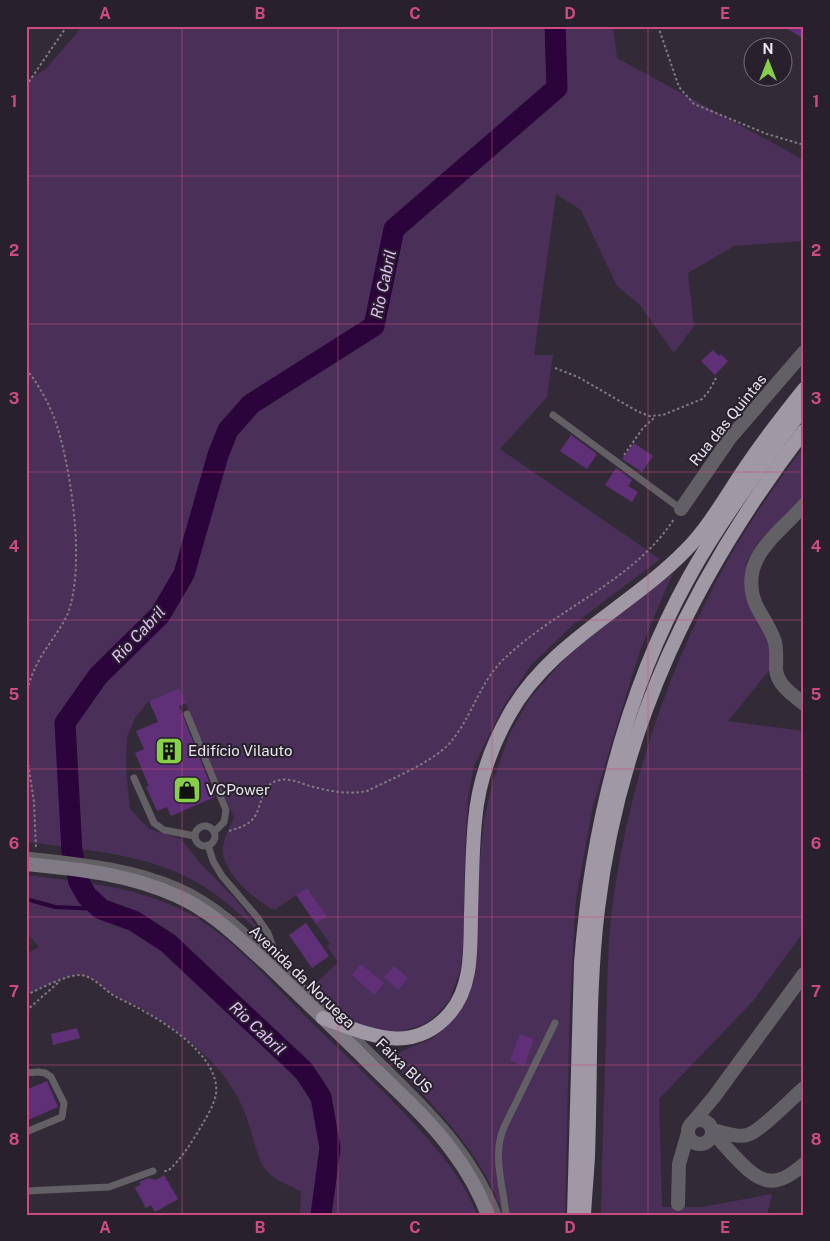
<svg xmlns="http://www.w3.org/2000/svg" width="830" height="1241" font-family="'Public Sans',sans-serif">
<style>
.green{fill:#4a2f59}
.lines{fill:none;stroke-linecap:round;stroke-linejoin:round}
.stream{stroke:#2a043a;stroke-width:4}
.river{stroke:#2a043a;stroke-width:21}
.building{fill:#5f3077}
.path{stroke:#807a84;stroke-width:2;stroke-dasharray:2.5 2.5;stroke-linecap:butt}
.service{stroke:#625f65;stroke-width:7}
.minor{stroke:#625f65;stroke-width:14}
.secondary{stroke:#7f7a83;stroke-width:14}
.trunk{stroke:#a098a4;stroke-width:14}
.grid{fill:none;stroke:#cc4c80;stroke-width:1;stroke-opacity:0.55}
.labels{text-anchor:middle;stroke-width:4;stroke-linejoin:round;paint-order:stroke}
.street-label{font-size:15px;fill:#ebe6ee;stroke:#28212d}
.poi-label{font-size:15px;fill:#ebe6ee;stroke:#28212d;text-anchor:start}
.water-label{font-size:16px;font-style:italic;fill:#e4bdfa;stroke:#28212d}
.neatline{fill:none;stroke:#cc4c80;stroke-width:2}
.grid-label{font-size:16px;text-anchor:middle;font-weight:bold;fill:#cc4c80}
</style>
<rect width="100%" height="100%" fill="#322b37"/>
<g class="green">
<path d="M 83,26 L 613,26 L 617,58 L 804,160 L 804,241 L 734,246 L 688,273 L 694,326 L 674,353 L 640,305 L 617,286 L 581,210 L 556,194 L 534,355 L 553,355 L 547,397 L 500,449 L 660,559 L 574,624 L 531,665 L 503,707 L 474,766 L 468,797 L 465,853 L 463,947 L 460,971 L 449,1001 L 432,1019 L 422,1025 L 402,1031 L 392,1032 L 371,1029 L 346,1019 L 336,1013 L 312,987 L 338,962 L 327,946 L 330,944 L 316,924 L 327,916 L 307,888 L 274,910 C 255,900 220,871 223,847 C 224,838 230,827 234,818 L 179,688 L 149,701 L 135,718 L 127,737 L 126,769 L 130,809 L 149,829 L 181,839 L 200,863 L 236,900 L 270,943 C 249,922 226,900 200,884 C 147,853 86,850 26,842 L 26,80 L 46,69 Z"/>
<path d="M 804,446 L 804,497 L 765,535 L 757,544 L 747,562 L 745,578 L 745,589 L 772,641 L 771,668 L 728,721 L 804,731 L 804,931 L 753,1001 L 659,1099 L 662,1207 L 702,1207 L 772,1194 L 767,1215 L 601,1215 C 602,1156 604,1098 606,1039 C 607,998 607,957 611,917 C 626,792 667,668 729,558 C 751,519 777,483 804,446 Z"/>
<path d="M 674,572 L 664,593 L 640,651 L 616,728 L 593,806 L 576,899 L 570,1002 L 565,1215 L 502,1215 C 488,1159 429,1100 389,1060 L 402,1051 L 433,1038 L 453,1019 L 477,887 L 484,820 L 493,781 L 509,735 L 530,698 L 569,654 Z"/>
<path d="M 26,875 C 82,882 137,886 188,913 C 234,938 270,982 307,1018 C 348,1058 390,1096 428,1139 C 447,1162 467,1186 477,1215 L 300,1215 L 301,1191 C 291,1186 279,1182 271,1175 C 258,1165 256,1146 251,1131 C 246,1114 239,1097 229,1083 C 210,1054 169,1024 139,1007 C 130,1002 120,1000 112,994 C 101,987 93,976 80,975 C 65,975 40,989 26,995 L 26,954 L 39,947 L 26,932 Z"/>
</g>
<g class="lines">
<polyline class="stream" points="26,899 55,907 101,909"/>
<polyline class="river" points="321,1215 330,1148 321,1097 304,1071 168,943 134,921 101,909 87,896 79,882 72,852 65,723 98,676 160,615 184,574 218,455 228,430 251,404 374,326 394,229 557,88 555,26"/>
</g>
<g class="building">
<polygon points="783,26 804,26 804,39"/>
<polygon points="713,350 719,356 721,354 728,361 715,375 701,361"/>
<polygon points="571,435 597,454 587,469 560,451"/>
<polygon points="634,443 653,456 642,472 622,459"/>
<polygon points="616,468 632,480 628,486 638,492 632,502 605,485"/>
<polygon points="179,688 186,703 179,706 215,797 171,816 167,807 157,811 146,787 149,786 135,753 144,749 136,731 158,722 149,701"/>
<polygon points="307,888 327,916 316,924 296,895"/>
<polygon points="306,923 329,956 312,968 289,935"/>
<polygon points="361,964 384,983 374,995 352,975"/>
<polygon points="394,966 408,978 398,990 384,977"/>
<polygon points="77,1028 80,1038 53,1045 51,1034"/>
<polygon points="520,1034 534,1039 524,1066 510,1060"/>
<polygon points="47,1081 58,1107 26,1121 26,1090"/>
<polygon points="164,1175 178,1199 155,1212 151,1205 146,1208 135,1188 141,1184 139,1182 149,1178 156,1180"/>
</g>
<g class="lines">
<g class="path">
<polyline points="658,26 679,87 694,104 767,134 804,145"/>
<polyline points="26,86 67,26"/>
<polyline points="555,368 578,377 637,411 649,416 663,415 702,399 709,391 716,378"/>
<path d="M 26,369 C 39,384 53,411 58,429 C 72,476 85,567 68,613 C 63,625 55,635 48,646 C 38,660 30,677 26,694"/>
<polyline points="624,455 643,428 655,417"/>
<polyline points="26,750 34,802 36,848"/>
<path d="M 229,831 C 238,828 247,826 253,819 C 263,807 259,784 280,780 C 290,778 300,783 310,786 C 328,791 348,795 367,791 C 391,779 431,763 449,744 C 472,718 479,682 505,658 C 557,608 634,581 674,519"/>
<path d="M 26,995 C 40,989 65,975 80,975 C 95,976 105,992 118,998 C 151,1013 221,1052 216,1094 C 214,1105 207,1116 202,1125 C 192,1142 182,1158 168,1171 L 163,1171"/>
<polyline points="26,1011 60,981"/>
</g>
<g class="service">
<polyline points="553,415 681,509"/>
<polyline points="187,714 226,810 224,822 214,832"/>
<polyline points="134,778 154,823 164,830 195,836"/>
<circle cx="205" cy="836" r="10"/>
<polyline points="208,845 213,861 222,876 257,917 268,933 278,962"/>
<path d="M 26,855 C 78,861 130,865 178,886 C 220,904 250,936 282,967 C 300,985 319,1002 337,1019"/>
<path d="M 349,1030 C 404,1086 470,1138 498,1215"/>
<polyline points="26,1073 38,1072 45,1073 51,1077 64,1103 62,1117 26,1132"/>
<polyline points="26,1191 109,1187 153,1171"/>
<path d="M 506,1215 C 503,1185 492,1155 504,1127 L 555,1023"/>
</g>
<g class="minor">
<path d="M 804,505 C 778,535 737,559 756,605 C 762,617 771,629 775,642 C 777,651 776,660 776,669 C 777,685 793,695 804,704"/>
<polyline points="681,509 730,438 804,352"/>
<circle cx="700" cy="1132" r="12"/>
<polyline points="693,1122 714,1097 804,974"/>
<path d="M 712,1130 C 721,1142 730,1152 741,1163 C 764,1187 779,1186 804,1164"/>
<path d="M 712,1130 C 723,1132 737,1138 747,1135 C 760,1132 792,1098 804,1088"/>
<polyline points="678,1204 679,1164 688,1133"/>
</g>
<path class="secondary" d="M 26,864 C 78,869 129,874 177,896 C 212,911 239,939 267,964 C 297,993 327,1022 357,1051 C 389,1084 426,1115 453,1152 C 468,1172 479,1192 488,1215"/>
<g class="trunk">
<path d="M 323,1018 C 368,1034 412,1057 450,1013 C 473,986 470,948 471,915 C 472,883 472,852 475,821 C 478,784 491,747 509,715 C 549,643 629,608 685,551 C 709,527 726,496 745,468 C 763,441 784,414 804,389"/>
<path d="M 574,1215 L 581,963 C 591,832 624,695 688,579 C 721,519 764,463 804,407"/>
<path d="M 584,1215 C 585,1195 587,1176 588,1156 C 591,1074 588,991 598,909 C 620,727 694,575 804,431"/>
</g>
</g>
<path class="grid" d="M 182,26 L 182,1215M 338,26 L 338,1215M 492,26 L 492,1215M 648,26 L 648,1215M 26,176 L 804,176M 26,324 L 804,324M 26,472 L 804,472M 26,620 L 804,620M 26,769 L 804,769M 26,917 L 804,917M 26,1065 L 804,1065"/>
<defs>
<g id="building-square" transform="scale(1.4375)"><rect x="-9" y="-9" width="18" height="18" rx="4" fill="#88cf49" stroke="#28212d"/><path d="M-4-6H4V6H1V3H-1V6H-4ZM-2.5-4.3h1.7v1.8h-1.7ZM.8-4.3h1.7v1.8H.8ZM-2.5-1h1.7V.8h-1.7ZM.8-1h1.7V.8H.8Z" fill="#111"/></g>
<g id="shop-square" transform="scale(1.4375)"><rect x="-9" y="-9" width="18" height="18" rx="4" fill="#88cf49" stroke="#28212d"/><path d="M-5-2.5h2.3a2.7 3.5 0 0 1 5.4 0H5L5.5 6h-11ZM-1.5-2.5h3a1.5 2.3 0 0 0-3 0Z" fill="#111"/></g>
</defs>
<g fill-rule="evenodd">
<use href="#building-square" x="169" y="751"/>
<use href="#shop-square" x="187" y="790"/>
</g>
<g class="labels">
<g class="street-label">
<text transform="translate(728 420) rotate(-51)" y="5">Rua das Quintas</text>
<text transform="translate(302 977) rotate(44)" y="5">Avenida da Noruega</text>
<text transform="translate(404 1066) rotate(44)" y="5">Faixa BUS</text>
</g>
<g class="poi-label">
<text x="188" y="756">Edifício Vilauto</text>
<text x="206" y="795">VCPower</text>
</g>
<g class="water-label">
<text transform="translate(383 284) rotate(-78)" y="6">Rio Cabril</text>
<text transform="translate(138 634) rotate(-47)" y="6">Rio Cabril</text>
<text transform="translate(258 1028) rotate(43)" y="6">Rio Cabril</text>
</g>
</g>
<rect width="830" height="1241" fill="none" stroke="#28212d" stroke-width="55"/>
<g transform="translate(768 62)"><circle r="24" fill="#28212d" stroke="#76707a"/>
<path d="M0-4L9 19L0 12L-9 19Z" fill="#88cf49"/>
<text y="-8" font-size="14" font-weight="bold" text-anchor="middle" fill="#ebe6ee">N</text>
</g>
<rect x="28" y="28" width="774" height="1186" class="neatline"/>
<g class="grid-label">
<text x="105" y="19">A</text>
<text x="260" y="19">B</text>
<text x="415" y="19">C</text>
<text x="570" y="19">D</text>
<text x="725" y="19">E</text>
<text x="14" y="107">1</text>
<text x="816" y="107">1</text>
<text x="14" y="256">2</text>
<text x="816" y="256">2</text>
<text x="14" y="404">3</text>
<text x="816" y="404">3</text>
<text x="14" y="552">4</text>
<text x="816" y="552">4</text>
<text x="14" y="700">5</text>
<text x="816" y="700">5</text>
<text x="14" y="849">6</text>
<text x="816" y="849">6</text>
<text x="14" y="997">7</text>
<text x="816" y="997">7</text>
<text x="14" y="1145">8</text>
<text x="816" y="1145">8</text>
<text x="105" y="1233">A</text>
<text x="260" y="1233">B</text>
<text x="415" y="1233">C</text>
<text x="570" y="1233">D</text>
<text x="725" y="1233">E</text>
</g>
</svg>
